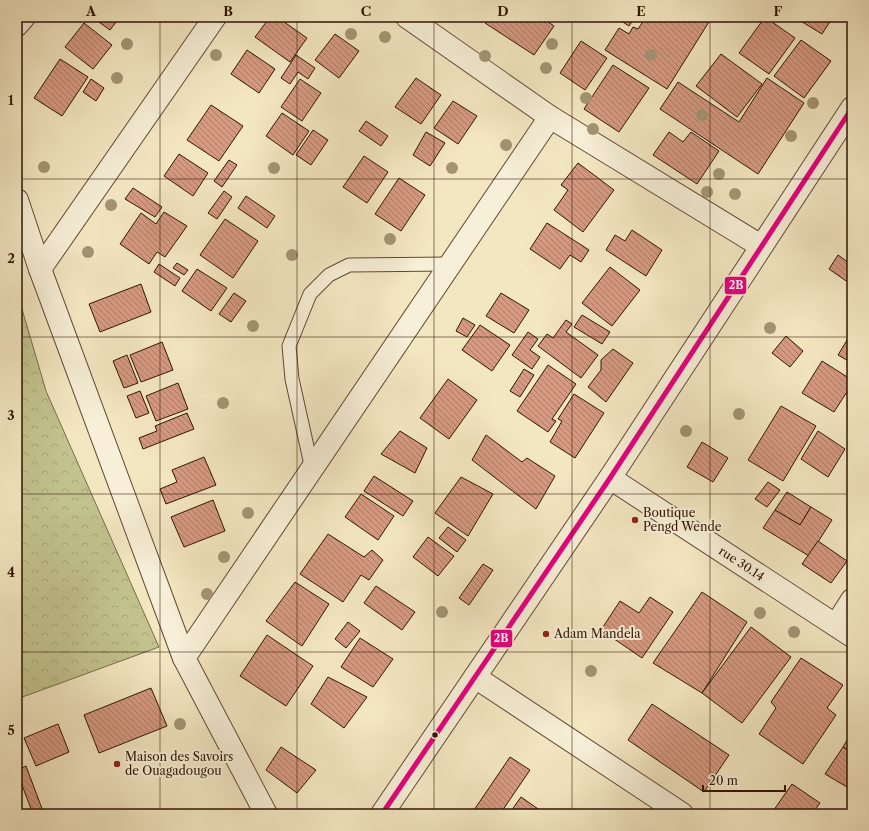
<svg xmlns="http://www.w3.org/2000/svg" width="869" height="831" font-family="'Libre Caslon Text',serif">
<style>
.forest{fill:url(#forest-crowns);stroke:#7a6c48}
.building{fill:url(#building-back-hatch);stroke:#311403}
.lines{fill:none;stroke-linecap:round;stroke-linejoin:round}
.service-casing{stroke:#624933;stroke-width:15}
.minor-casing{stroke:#624933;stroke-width:24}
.tertiary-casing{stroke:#624933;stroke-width:24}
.service{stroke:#f7efd7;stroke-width:13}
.minor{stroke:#f7efd7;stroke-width:22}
.tertiary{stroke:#f7efd7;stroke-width:22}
.bus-1-casing{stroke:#f7efd7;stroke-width:8}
.bus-1{stroke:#e5007d;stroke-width:5}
.tree{fill:#a49474}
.grid{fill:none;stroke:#311403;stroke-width:1;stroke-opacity:0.55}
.poi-dot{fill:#8f2418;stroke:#f7efd7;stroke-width:1.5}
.bus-dot{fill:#311403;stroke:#f7efd7;stroke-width:1.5}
.labels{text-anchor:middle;stroke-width:4;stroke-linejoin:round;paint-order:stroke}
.poi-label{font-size:12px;fill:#311403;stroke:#f7efd7;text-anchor:start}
.street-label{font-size:12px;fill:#311403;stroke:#f7efd7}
.line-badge{stroke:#f7efd7;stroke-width:1.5}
.badge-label{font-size:11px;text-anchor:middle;font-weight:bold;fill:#fff}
.neatline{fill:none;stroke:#311403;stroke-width:1.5}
.grid-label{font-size:13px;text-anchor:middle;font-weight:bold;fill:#311403}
</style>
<defs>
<pattern id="forest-crowns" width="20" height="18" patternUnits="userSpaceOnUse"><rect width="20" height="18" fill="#c2c38e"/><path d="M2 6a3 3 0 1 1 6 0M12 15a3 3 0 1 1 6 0" fill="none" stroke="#a7a779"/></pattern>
<pattern id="building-back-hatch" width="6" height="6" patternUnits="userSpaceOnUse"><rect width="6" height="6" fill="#d79980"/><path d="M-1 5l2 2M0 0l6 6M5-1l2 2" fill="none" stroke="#af7c67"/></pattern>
</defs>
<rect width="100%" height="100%" fill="#f3e7c2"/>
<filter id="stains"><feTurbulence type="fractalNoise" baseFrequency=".005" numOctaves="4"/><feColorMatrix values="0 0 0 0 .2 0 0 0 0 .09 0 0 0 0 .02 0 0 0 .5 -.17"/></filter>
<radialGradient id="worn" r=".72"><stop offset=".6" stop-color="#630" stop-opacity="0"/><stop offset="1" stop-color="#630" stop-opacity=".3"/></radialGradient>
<polygon class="forest" points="17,292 46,391 159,647 17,699"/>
<g class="building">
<polygon points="92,17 112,17 117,21 110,30"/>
<polygon points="270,17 277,17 307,38 290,62 255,37"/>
<polygon points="490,17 541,17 554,26 534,55 485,23"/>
<polygon points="615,17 635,17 629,26"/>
<polygon points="646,17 712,17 667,89 605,50 619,28 629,34 633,27 638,29"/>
<polygon points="765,17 795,38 769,74 739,53"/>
<polygon points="794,17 833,17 822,34"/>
<polygon points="84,23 112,45 93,69 65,47"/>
<polygon points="335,34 359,51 339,78 315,60"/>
<polygon points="801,40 831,61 804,98 774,76"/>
<polygon points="581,41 607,58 585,90 560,73"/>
<polygon points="247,50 275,69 259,93 231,74"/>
<polygon points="721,54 762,84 737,117 696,86"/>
<polygon points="296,55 315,68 308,79 298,72 290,84 281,78"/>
<polygon points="60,59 88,77 62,116 34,98"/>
<polygon points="613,65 649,88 619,132 584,109"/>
<polygon points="416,78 441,95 421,124 395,107"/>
<polygon points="767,78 804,103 758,174 660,109 678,82 739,122"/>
<polygon points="91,79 104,88 96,101 83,92"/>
<polygon points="300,79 321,93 302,121 281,107"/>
<polygon points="453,101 477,116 458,144 434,128"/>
<polygon points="211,105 243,126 219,161 187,140"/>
<polygon points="282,113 309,131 293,155 266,136"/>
<polygon points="366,121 388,136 381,146 359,131"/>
<polygon points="313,130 328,140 311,165 296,155"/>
<polygon points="426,132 445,143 430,166 413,155"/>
<polygon points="669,132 683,142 691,132 719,151 697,184 653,155"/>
<polygon points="179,154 208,173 193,196 164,176"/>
<polygon points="364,156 388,172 367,203 343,187"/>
<polygon points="229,160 237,165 222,187 214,181"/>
<polygon points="578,163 614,190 583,232 554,210 568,190 561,185"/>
<polygon points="399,178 425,195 401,231 375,214"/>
<polygon points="133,188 162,207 155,217 125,199"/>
<polygon points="224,191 232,197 217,219 208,213"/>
<polygon points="246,196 275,216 267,228 238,208"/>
<polygon points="164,212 187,226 165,257 157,252 149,264 120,244 141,213 156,224"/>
<polygon points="225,219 258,241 233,278 200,255"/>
<polygon points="547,223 589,250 581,262 570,255 560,269 530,249"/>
<polygon points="632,230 662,250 646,276 606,250 615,235 625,241"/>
<polygon points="838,255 852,265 852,285 829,269"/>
<polygon points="177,263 188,270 184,275 173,268"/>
<polygon points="159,264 180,278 175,286 154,272"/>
<polygon points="610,267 640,290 612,326 582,303"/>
<polygon points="197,269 227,288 211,311 182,291"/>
<polygon points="141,284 151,312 100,332 89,304"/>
<polygon points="234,293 246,301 231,322 219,314"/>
<polygon points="501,293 529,310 514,333 486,316"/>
<polygon points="582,315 610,332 602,344 574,327"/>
<polygon points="463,318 475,325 467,337 456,331"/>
<polygon points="566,320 572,324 566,332 598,355 581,378 538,346 547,334 553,338"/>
<polygon points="480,325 510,345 492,371 462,350"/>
<polygon points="528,332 538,339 530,350 540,357 532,369 512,355"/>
<polygon points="852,332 852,363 838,355"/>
<polygon points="786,336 803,351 790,367 772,353"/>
<polygon points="162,342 173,370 141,382 130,355"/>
<polygon points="613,349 633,363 606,402 588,387 601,370 601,360"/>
<polygon points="127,355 138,383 124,388 113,361"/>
<polygon points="822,361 852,380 852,384 834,412 802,393"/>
<polygon points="548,365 576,384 552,419 556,421 548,432 517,411"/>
<polygon points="524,369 534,375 520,397 510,391"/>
<polygon points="448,379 477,400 449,439 420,418"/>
<polygon points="178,383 188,409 156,421 146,396"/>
<polygon points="140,391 149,413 136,418 127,396"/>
<polygon points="574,394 604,413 575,458 550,442 562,421 558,419"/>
<polygon points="781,406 816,426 783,481 748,460"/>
<polygon points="187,413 194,429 143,449 139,438 157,431 155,426"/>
<polygon points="400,431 427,448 415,473 381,454"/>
<polygon points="818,431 845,449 828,477 801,459"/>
<polygon points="486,435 522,462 527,458 555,476 536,509 472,460"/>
<polygon points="702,442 728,458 713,482 687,467"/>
<polygon points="204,457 216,485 166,504 160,489 177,482 172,470"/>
<polygon points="374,476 413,501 403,516 364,491"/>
<polygon points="461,477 493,494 468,536 435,513"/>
<polygon points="768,482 780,490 767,507 755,499"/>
<polygon points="787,492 811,507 800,525 775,510"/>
<polygon points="361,494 394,516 378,540 345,517"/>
<polygon points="213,500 225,531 184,547 171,517"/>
<polygon points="811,507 832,520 809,556 763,528 775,510 800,525"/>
<polygon points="448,527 466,540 457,552 439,538"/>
<polygon points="328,534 364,557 372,550 383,560 369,580 361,575 343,602 300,574"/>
<polygon points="428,537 454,556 438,576 413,557"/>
<polygon points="818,541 847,561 831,583 802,564"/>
<polygon points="483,564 493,570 469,605 459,598"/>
<polygon points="295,582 329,604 302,646 266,621"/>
<polygon points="376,586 415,612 402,630 364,603"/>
<polygon points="702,592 747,622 702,693 653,663"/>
<polygon points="650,597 673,612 642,658 601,630 620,601 639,613"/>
<polygon points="348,622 360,631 346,648 335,639"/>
<polygon points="751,627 791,657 742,723 702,693"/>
<polygon points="267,635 313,666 286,706 240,676"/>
<polygon points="360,638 393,659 373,687 341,667"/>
<polygon points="801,658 843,685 827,708 836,715 803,764 759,734 776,708 771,702"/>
<polygon points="328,677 367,697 344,728 311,704"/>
<polygon points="151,688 167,726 99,753 84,715"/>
<polygon points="652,704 729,755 704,792 628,740"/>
<polygon points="58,724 69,752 36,766 24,738"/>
<polygon points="850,735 852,737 852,753 843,747"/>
<polygon points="281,747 316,770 297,793 266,770"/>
<polygon points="843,747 852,753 852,790 825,774"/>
<polygon points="510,757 530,770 500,814 480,814 474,810"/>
<polygon points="26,766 44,814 33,814 17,772 17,770"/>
<polygon points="792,784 820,803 812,814 771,814"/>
<polygon points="521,797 541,811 538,814 509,814"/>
</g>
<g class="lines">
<g class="service-casing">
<polyline id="service" points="312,469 292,379 289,346 310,294 329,275 349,265 450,264"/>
</g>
<g class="minor-casing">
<g id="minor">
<polyline points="407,17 550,117 761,246"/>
<polyline points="17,25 24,17"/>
<polyline points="17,200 40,269 184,658 266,814"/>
<polyline points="40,269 215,17"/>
<path id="s1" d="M 610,478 L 852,636"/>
<polyline points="836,625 852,600"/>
<polyline points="184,658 550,117"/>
<polyline points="475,677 682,814"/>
</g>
</g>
<g class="tertiary-casing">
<polyline id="tertiary" points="382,814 610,478 852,108"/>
</g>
<use href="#service" class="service"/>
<use href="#minor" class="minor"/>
<use href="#tertiary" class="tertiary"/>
<g class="bus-1-casing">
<polyline id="bus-1" points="382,814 610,478 852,108"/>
</g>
<use href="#bus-1" class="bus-1"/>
</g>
<g class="tree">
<circle cx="351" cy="34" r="6"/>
<circle cx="385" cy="37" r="6"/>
<circle cx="127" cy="44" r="6"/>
<circle cx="552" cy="44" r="6"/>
<circle cx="216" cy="55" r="6"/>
<circle cx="651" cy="55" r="6"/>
<circle cx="485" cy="56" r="6"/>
<circle cx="546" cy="68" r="6"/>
<circle cx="117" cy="78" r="6"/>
<circle cx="586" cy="98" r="6"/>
<circle cx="813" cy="103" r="6"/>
<circle cx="702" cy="115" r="6"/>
<circle cx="593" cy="129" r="6"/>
<circle cx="791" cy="136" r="6"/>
<circle cx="506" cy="145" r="6"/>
<circle cx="44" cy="167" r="6"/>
<circle cx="274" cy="168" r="6"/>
<circle cx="452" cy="168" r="6"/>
<circle cx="719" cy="174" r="6"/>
<circle cx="707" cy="192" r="6"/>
<circle cx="735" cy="194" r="6"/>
<circle cx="111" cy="205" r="6"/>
<circle cx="390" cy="239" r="6"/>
<circle cx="88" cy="252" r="6"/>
<circle cx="292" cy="255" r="6"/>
<circle cx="253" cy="326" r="6"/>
<circle cx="770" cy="328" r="6"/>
<circle cx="223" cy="403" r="6"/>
<circle cx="739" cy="414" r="6"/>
<circle cx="686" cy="431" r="6"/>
<circle cx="248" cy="513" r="6"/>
<circle cx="224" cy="557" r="6"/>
<circle cx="207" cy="594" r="6"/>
<circle cx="442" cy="612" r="6"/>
<circle cx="760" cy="613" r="6"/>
<circle cx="794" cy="632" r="6"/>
<circle cx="591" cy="671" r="6"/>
<circle cx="180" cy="724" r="6"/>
</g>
<path class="grid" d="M 160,17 L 160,814M 297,17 L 297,814M 434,17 L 434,814M 572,17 L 572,814M 710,17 L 710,814M 17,179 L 852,179M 17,337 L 852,337M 17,494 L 852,494M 17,652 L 852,652"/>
<g class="poi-dot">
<circle cx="635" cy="520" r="4"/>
<circle cx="546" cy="634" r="4"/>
<circle cx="117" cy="764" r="4"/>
</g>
<circle class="bus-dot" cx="435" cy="735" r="3.5"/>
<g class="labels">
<g class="poi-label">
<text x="643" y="517">Boutique<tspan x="643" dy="14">Pengd Wende</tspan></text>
<text x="554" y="638">Adam Mandela</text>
<text x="125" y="761">Maison des Savoirs<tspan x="125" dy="14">de Ouagadougou</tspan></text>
</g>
<g class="street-label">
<text dy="4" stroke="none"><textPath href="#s1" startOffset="157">rue 30.14</textPath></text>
</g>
</g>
<g class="line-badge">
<rect x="724" y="276" width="23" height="19" rx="4" fill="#e5007d"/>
<rect x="490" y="629" width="23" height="19" rx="4" fill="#e5007d"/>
</g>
<g class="badge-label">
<text x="736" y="289">2B</text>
<text x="501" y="642">2B</text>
</g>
<rect width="869" height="831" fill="none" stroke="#f3e7c2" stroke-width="44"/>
<path d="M703 785v6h82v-6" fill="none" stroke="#311403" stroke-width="2"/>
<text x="709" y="785" font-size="12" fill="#311403" stroke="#f7efd7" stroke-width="3" paint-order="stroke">20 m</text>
<rect x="22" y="22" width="825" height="787" class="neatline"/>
<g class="grid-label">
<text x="91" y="16">A</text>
<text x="228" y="16">B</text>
<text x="366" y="16">C</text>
<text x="503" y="16">D</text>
<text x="641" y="16">E</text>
<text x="778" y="16">F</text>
<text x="11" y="105">1</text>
<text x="11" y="263">2</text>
<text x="11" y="420">3</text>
<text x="11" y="577">4</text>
<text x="11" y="735">5</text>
</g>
<rect width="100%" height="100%" filter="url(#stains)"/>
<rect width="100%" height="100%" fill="url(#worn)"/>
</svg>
